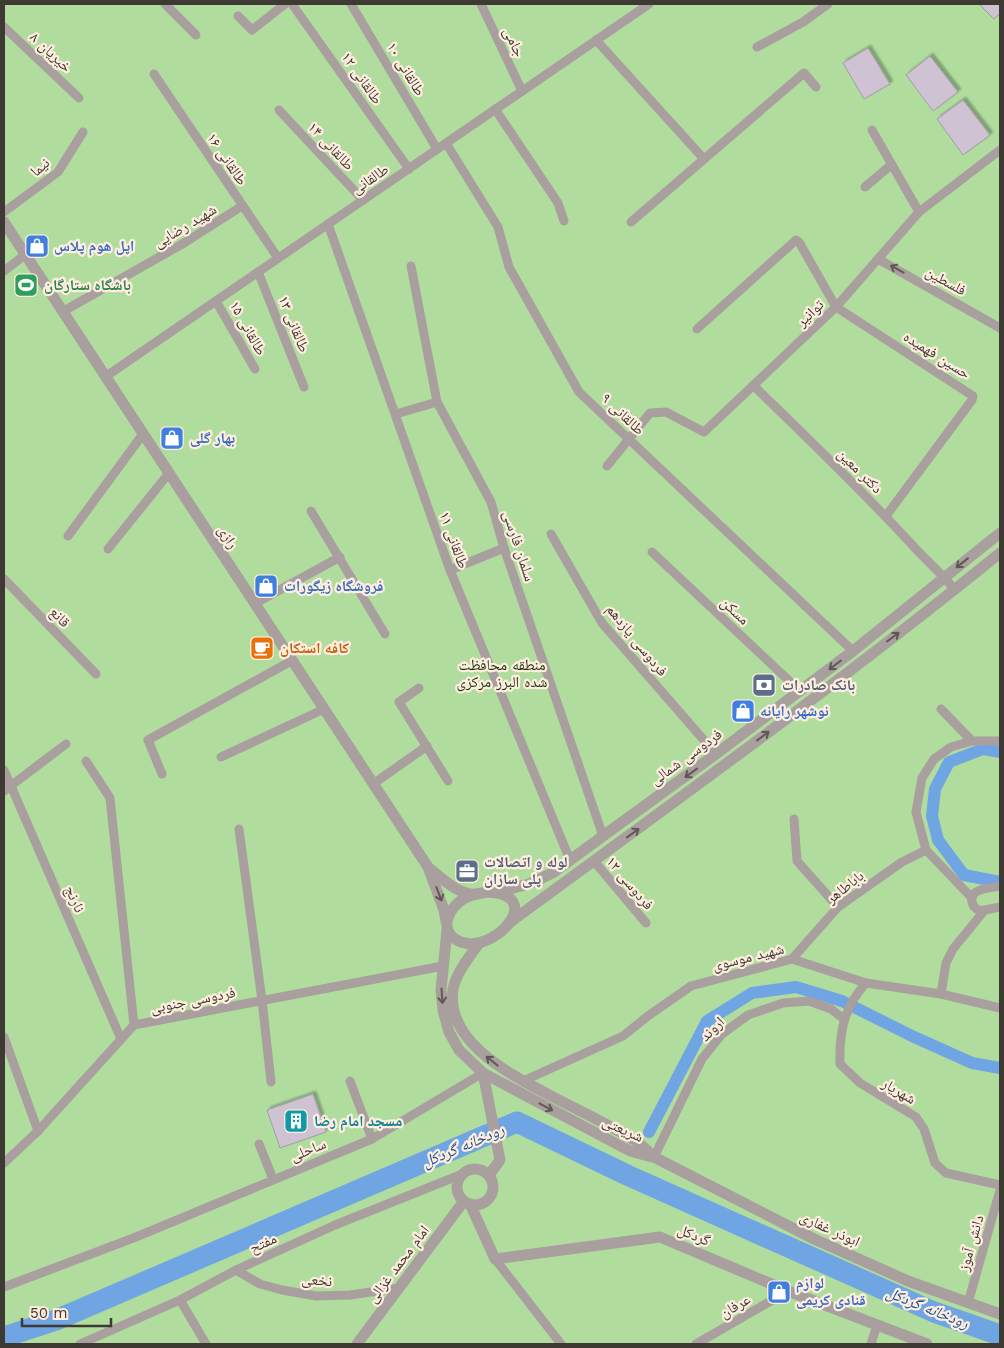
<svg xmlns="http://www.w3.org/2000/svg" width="1004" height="1348" font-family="'Work Sans','Noto Naskh Arabic',sans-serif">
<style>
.green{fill:#b0dd9e}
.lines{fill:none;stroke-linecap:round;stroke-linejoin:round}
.canal{stroke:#70a5e3;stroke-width:12}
.river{stroke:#70a5e3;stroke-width:21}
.building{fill:#cfc3d3;stroke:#a599a9;filter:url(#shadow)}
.minor{stroke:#a99f9e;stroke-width:9}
.tertiary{stroke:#a99f9e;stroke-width:11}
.oneway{stroke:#5f5853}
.labels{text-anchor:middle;stroke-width:4.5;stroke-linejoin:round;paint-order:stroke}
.street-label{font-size:15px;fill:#3f3933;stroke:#ffeee0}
.shop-label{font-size:15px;font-weight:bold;fill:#366cbe;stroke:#ffeee0;text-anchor:start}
.leisure-label{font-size:15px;font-weight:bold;fill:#27864d;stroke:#ffeee0;text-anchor:start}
.food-label{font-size:15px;font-weight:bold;fill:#c56008;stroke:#ffeee0;text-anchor:start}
.park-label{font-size:15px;fill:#183606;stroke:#ffeee0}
.service-label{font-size:15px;font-weight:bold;fill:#4e5e75;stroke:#ffeee0;text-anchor:start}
.culture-label{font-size:15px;font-weight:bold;fill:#0d838f;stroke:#ffeee0;text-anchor:start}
.water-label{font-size:16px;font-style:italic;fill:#1d538c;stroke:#ffeee0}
</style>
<defs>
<filter id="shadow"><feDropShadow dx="3" dy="-3" stdDeviation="1" flood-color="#0004"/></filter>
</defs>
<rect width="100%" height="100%" fill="#ffeee0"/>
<rect class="green" x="4" y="4" width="996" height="1340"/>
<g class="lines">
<g class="canal">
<polyline points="1000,752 983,749 949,762 935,789 932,816 938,840 964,875 1000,882"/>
<polyline points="649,1132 707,1021 752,993 796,987 842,1001 912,1036 972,1063 1000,1068"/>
</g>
<polyline class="river" points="4,1337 56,1320 517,1122 627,1175 934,1312 1000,1335"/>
</g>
<g class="building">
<polygon points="979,4 1000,4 1000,13 994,19"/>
<polygon points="868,48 890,84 864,99 843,63"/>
<polygon points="930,56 958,92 933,111 906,75"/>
<polygon points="963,100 990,135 963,155 937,119"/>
<polygon points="313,1094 326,1132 280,1148 267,1110"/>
</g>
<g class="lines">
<g class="minor">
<polyline points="165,4 196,35"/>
<polyline points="292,4 409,169"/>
<polyline points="351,4 437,149"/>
<polyline points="481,4 522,91"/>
<polyline points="238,16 252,30 285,4"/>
<polyline points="4,27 79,98"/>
<polyline points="596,40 704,159"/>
<polyline points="757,47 803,22 828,4"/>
<polyline points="154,74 278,258"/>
<polyline points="495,109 558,203 564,221"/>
<polyline points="279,110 363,200"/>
<polyline points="872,130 919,212"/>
<polyline points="446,143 498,227 509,267 579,392 853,651"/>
<polyline points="865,187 891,165"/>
<polyline points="4,212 58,172 83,132"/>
<polyline points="631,222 804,73 816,87"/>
<polyline points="328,224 450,570 570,860"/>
<polyline points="878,259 1000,328"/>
<polyline points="411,266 437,402 491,502 504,548 603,836"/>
<polyline points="4,271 26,254"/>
<polyline points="258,272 304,387"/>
<polyline points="216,301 255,369"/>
<polyline points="62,312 184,243 242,206"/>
<polyline points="697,329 796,240 799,242 836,307 973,396 972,400 886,516"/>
<polyline points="105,377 649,4"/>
<path d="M 754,386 C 808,439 864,492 915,548 C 928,562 943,575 955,590"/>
<polyline points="396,414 437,402"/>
<polyline points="607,466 650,413 666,412 704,432 836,307 919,212 1000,150"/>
<polyline points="311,511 385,634"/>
<polyline points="551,534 602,623 716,754"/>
<polyline points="68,536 143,434"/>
<polyline points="108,549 169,473"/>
<polyline points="652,552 800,691"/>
<polyline points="450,570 504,548"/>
<polyline points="4,579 96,674"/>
<polyline points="254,604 340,557"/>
<polyline points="419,688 399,702 448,781"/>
<polyline points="941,709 972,741"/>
<polyline points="221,757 324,709"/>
<polyline points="86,761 110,798 134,1025"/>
<polyline points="4,770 121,1039"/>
<polyline points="162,774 148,740 293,660"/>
<polyline points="373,784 427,746"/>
<polyline points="4,791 66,744"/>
<polyline points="794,819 797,861 838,907"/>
<polyline points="239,829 262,1000 271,1082"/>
<polyline points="594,861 646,923"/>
<path d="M 1000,886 C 991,888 969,888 972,902 C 973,907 976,909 980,911 L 1000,907"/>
<polyline points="972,898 926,850 916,812 922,778 934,759 951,747 972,741 1000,741"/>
<polyline points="792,959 838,907 902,862 926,850"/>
<path d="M 866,983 C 844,1007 839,1032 840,1064 L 860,1083 L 916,1117 L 924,1129 L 935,1163 L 946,1173 L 1000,1185"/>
<polyline points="941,994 946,963 953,949 984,911"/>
<polyline points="4,1037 38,1131"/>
<polyline points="350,1081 372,1139"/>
<polyline points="523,1081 623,1036 648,1016 691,986 792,959 866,983 941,994 1000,1008"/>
<polyline points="259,1144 273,1179"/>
<polyline points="654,1157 702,1059 722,1034 748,1015 783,1003 809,1001 831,1009 844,1019"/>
<polyline points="4,1163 38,1131 134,1025 443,966"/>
<polyline points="495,1259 561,1344"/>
<polyline points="236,1270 260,1284 282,1290 316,1296 350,1295 399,1288"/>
<polyline points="4,1287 136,1237 372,1139 483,1073"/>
<polyline points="180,1300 206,1344"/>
<polyline points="968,1303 1000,1190"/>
<polyline points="80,1344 180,1300 236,1270 335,1225 460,1175"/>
<polyline points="696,1344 788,1291"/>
<polyline points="871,1344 877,1325"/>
</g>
<g class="tertiary">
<polyline points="4,222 428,867 444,910 446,921"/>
<path d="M 430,869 C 442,878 459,896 476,894"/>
<path d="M 487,892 C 547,894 496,954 461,942 C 437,933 447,908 465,898 C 472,895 479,893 487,892 Z"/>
<polyline points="497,892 529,884 540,879 554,872 603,836 716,754 853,651 1000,533"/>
<path d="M 509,923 C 674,802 841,682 1000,553"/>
<polyline points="447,930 441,990 443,1010 449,1032 459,1050 483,1073 630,1151 652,1157"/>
<path d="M 479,943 C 470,956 456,973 453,989 C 445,1044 514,1076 553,1097 C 580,1111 608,1124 634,1140 C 641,1144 648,1151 654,1157 L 814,1239 L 908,1281 L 1000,1314"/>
<polyline points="483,1073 500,1160 489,1175"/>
<circle cx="475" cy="1187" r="18"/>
<polyline points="470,1204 495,1259 660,1237 788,1291 927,1344"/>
<polyline points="357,1344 464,1201"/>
</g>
</g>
<defs><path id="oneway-shaft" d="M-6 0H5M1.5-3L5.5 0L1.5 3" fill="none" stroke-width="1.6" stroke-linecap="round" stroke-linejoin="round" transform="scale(1.25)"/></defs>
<g class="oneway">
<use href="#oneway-shaft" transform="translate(897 269) rotate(-151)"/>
<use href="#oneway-shaft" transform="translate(962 563) rotate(142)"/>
<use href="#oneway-shaft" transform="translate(893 637) rotate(-37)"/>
<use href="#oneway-shaft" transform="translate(835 665) rotate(143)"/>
<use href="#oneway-shaft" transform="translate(763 736) rotate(-37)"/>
<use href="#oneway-shaft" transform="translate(691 773) rotate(144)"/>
<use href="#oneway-shaft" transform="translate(633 833) rotate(-36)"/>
<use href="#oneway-shaft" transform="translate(439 894) rotate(69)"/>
<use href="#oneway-shaft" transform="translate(442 996) rotate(86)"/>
<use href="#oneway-shaft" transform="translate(492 1061) rotate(-141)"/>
<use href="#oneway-shaft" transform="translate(546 1107) rotate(28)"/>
</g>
<defs>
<g id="shop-square" transform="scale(1.25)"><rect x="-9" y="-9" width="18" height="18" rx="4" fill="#3f7fe0" stroke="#ffeee0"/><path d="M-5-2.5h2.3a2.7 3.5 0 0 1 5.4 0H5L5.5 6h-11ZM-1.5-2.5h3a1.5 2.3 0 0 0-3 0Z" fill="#fff"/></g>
<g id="stadium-square" transform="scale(1.25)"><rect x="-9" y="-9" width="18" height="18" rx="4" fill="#2e9e5b" stroke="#ffeee0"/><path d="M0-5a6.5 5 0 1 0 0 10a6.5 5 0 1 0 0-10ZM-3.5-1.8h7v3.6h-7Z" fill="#fff"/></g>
<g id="cafe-square" transform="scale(1.25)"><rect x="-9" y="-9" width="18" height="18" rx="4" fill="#e8710a" stroke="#ffeee0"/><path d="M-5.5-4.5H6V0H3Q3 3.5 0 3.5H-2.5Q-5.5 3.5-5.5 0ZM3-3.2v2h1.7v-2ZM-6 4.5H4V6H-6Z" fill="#fff"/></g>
<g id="bank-square" transform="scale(1.25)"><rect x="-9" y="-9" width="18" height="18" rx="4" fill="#5c6f8a" stroke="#ffeee0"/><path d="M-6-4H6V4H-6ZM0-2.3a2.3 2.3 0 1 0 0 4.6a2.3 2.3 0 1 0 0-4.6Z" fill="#fff"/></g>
<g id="office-square" transform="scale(1.25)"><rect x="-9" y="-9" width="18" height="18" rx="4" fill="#5c6f8a" stroke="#ffeee0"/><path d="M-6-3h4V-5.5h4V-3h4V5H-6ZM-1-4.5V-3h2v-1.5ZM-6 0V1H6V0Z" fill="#fff"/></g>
<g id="building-square" transform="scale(1.25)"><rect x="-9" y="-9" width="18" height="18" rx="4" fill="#0f9aa8" stroke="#ffeee0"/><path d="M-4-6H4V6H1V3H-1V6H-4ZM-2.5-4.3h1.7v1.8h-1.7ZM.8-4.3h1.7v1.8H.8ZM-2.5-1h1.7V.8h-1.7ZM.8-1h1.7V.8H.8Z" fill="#fff"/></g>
</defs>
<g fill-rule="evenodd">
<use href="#shop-square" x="37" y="246"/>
<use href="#stadium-square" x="26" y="285"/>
<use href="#shop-square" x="172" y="438"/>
<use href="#shop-square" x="266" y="586"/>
<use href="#cafe-square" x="262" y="648"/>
<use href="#bank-square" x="764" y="685"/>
<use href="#shop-square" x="743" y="711"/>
<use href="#office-square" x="467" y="871"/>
<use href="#building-square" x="296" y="1121"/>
<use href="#shop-square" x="779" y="1292"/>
</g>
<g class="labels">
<g class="street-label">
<text transform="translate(514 42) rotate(65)" y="5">جامی</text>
<text transform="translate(51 52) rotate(43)" y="5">خیریان ۸</text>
<text transform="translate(406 69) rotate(59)" y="5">طالقانی ۱۰</text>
<text transform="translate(362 78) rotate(55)" y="5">طالقانی ۱۲</text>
<text transform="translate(331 146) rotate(47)" y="5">طالقانی ۱۴</text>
<text transform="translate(227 159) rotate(56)" y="5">طالقانی ۱۶</text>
<text transform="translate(40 167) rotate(-42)" y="5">نیما</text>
<text transform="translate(370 179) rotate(-34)" y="5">طالقانی</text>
<text transform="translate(185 226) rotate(-31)" y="5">شهید رضایی</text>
<text transform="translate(946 281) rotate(29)" y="5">فلسطین</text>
<text transform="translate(810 313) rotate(-44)" y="5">توانیر</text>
<text transform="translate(294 324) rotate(68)" y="5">طالقانی ۱۳</text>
<text transform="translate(248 328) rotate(61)" y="5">طالقانی ۱۵</text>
<text transform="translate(937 355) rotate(32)" y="5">حسین فهمیده</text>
<text transform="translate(623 414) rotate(44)" y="5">طالقانی ۹</text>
<text transform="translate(860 471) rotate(45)" y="5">دکتر معین</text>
<text transform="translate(228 537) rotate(57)" y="5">رازی</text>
<text transform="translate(454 540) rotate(70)" y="5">طالقانی ۱۱</text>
<text transform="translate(519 546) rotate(72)" y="5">سلمان فارسی</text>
<text transform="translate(735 611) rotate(43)" y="5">مسکن</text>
<text transform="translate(60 617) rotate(46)" y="5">قانع</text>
<text transform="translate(637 640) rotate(51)" y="5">فردوسی یازدهم</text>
<text transform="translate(686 757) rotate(-36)" y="5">فردوسی شمالی</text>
<text transform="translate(630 883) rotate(50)" y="5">فردوسی ۱۲</text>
<text transform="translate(845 887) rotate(-38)" y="5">باباطاهر</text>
<text transform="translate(75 899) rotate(66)" y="5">نارنج</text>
<text transform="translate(748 957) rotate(-14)" y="5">شهید موسوی</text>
<text transform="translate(193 1000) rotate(-11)" y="5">فردوسی جنوبی</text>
<text transform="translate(712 1029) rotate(-45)" y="5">اروند</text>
<text transform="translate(899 1091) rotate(31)" y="5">شهریار</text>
<text transform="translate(623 1129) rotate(24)" y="5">شریعتی</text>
<text transform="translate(308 1150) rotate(-22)" y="5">ساحلی</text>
<text transform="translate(830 1229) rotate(25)" y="5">ابوذر غفاری</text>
<text transform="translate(694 1235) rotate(23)" y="5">گردکل</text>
<text transform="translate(263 1243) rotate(-24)" y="5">مفتح</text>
<text transform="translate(971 1243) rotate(-74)" y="5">دانش آموز</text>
<text transform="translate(398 1264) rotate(-53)" y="5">امام محمد غزالی</text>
<text transform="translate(317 1280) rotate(5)" y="5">نخعی</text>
<text transform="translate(735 1306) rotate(-30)" y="5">عرفان</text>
</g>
<g class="shop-label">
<text x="54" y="251">اپل هوم پلاس</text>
<text x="190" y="443">بهار گلی</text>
<text x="284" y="591">فروشگاه زیگورات</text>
<text x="760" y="716">نوشهر رایانه</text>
<text x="796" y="1288">لوازم<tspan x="796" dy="17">قنادی کریمی</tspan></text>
</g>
<g class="leisure-label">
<text x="44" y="290">باشگاه ستارگان</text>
</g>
<g class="food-label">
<text x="280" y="653">کافه استکان</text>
</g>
<g class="park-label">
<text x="502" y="670">منطقه محافظت<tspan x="502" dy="17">شده البرز مرکزی</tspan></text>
</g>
<g class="service-label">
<text x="782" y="690">بانک صادرات</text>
<text x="484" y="867">لوله و اتصالات<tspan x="484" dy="17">پلی سازان</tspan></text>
</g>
<g class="culture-label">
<text x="314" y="1126">مسجد امام رضا</text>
</g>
<g class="water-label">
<text transform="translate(463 1145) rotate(-23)" y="6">رودخانه گردکل</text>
<text transform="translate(928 1307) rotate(22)" y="6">رودخانه گردکل</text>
</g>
</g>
<rect width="1004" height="1348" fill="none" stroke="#3f3933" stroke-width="10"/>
<path d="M22 1318v8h89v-8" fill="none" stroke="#3f3933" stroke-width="2.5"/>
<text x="30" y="1318" font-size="15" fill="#3f3933" stroke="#ffeee0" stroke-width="4" paint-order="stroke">50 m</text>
</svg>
